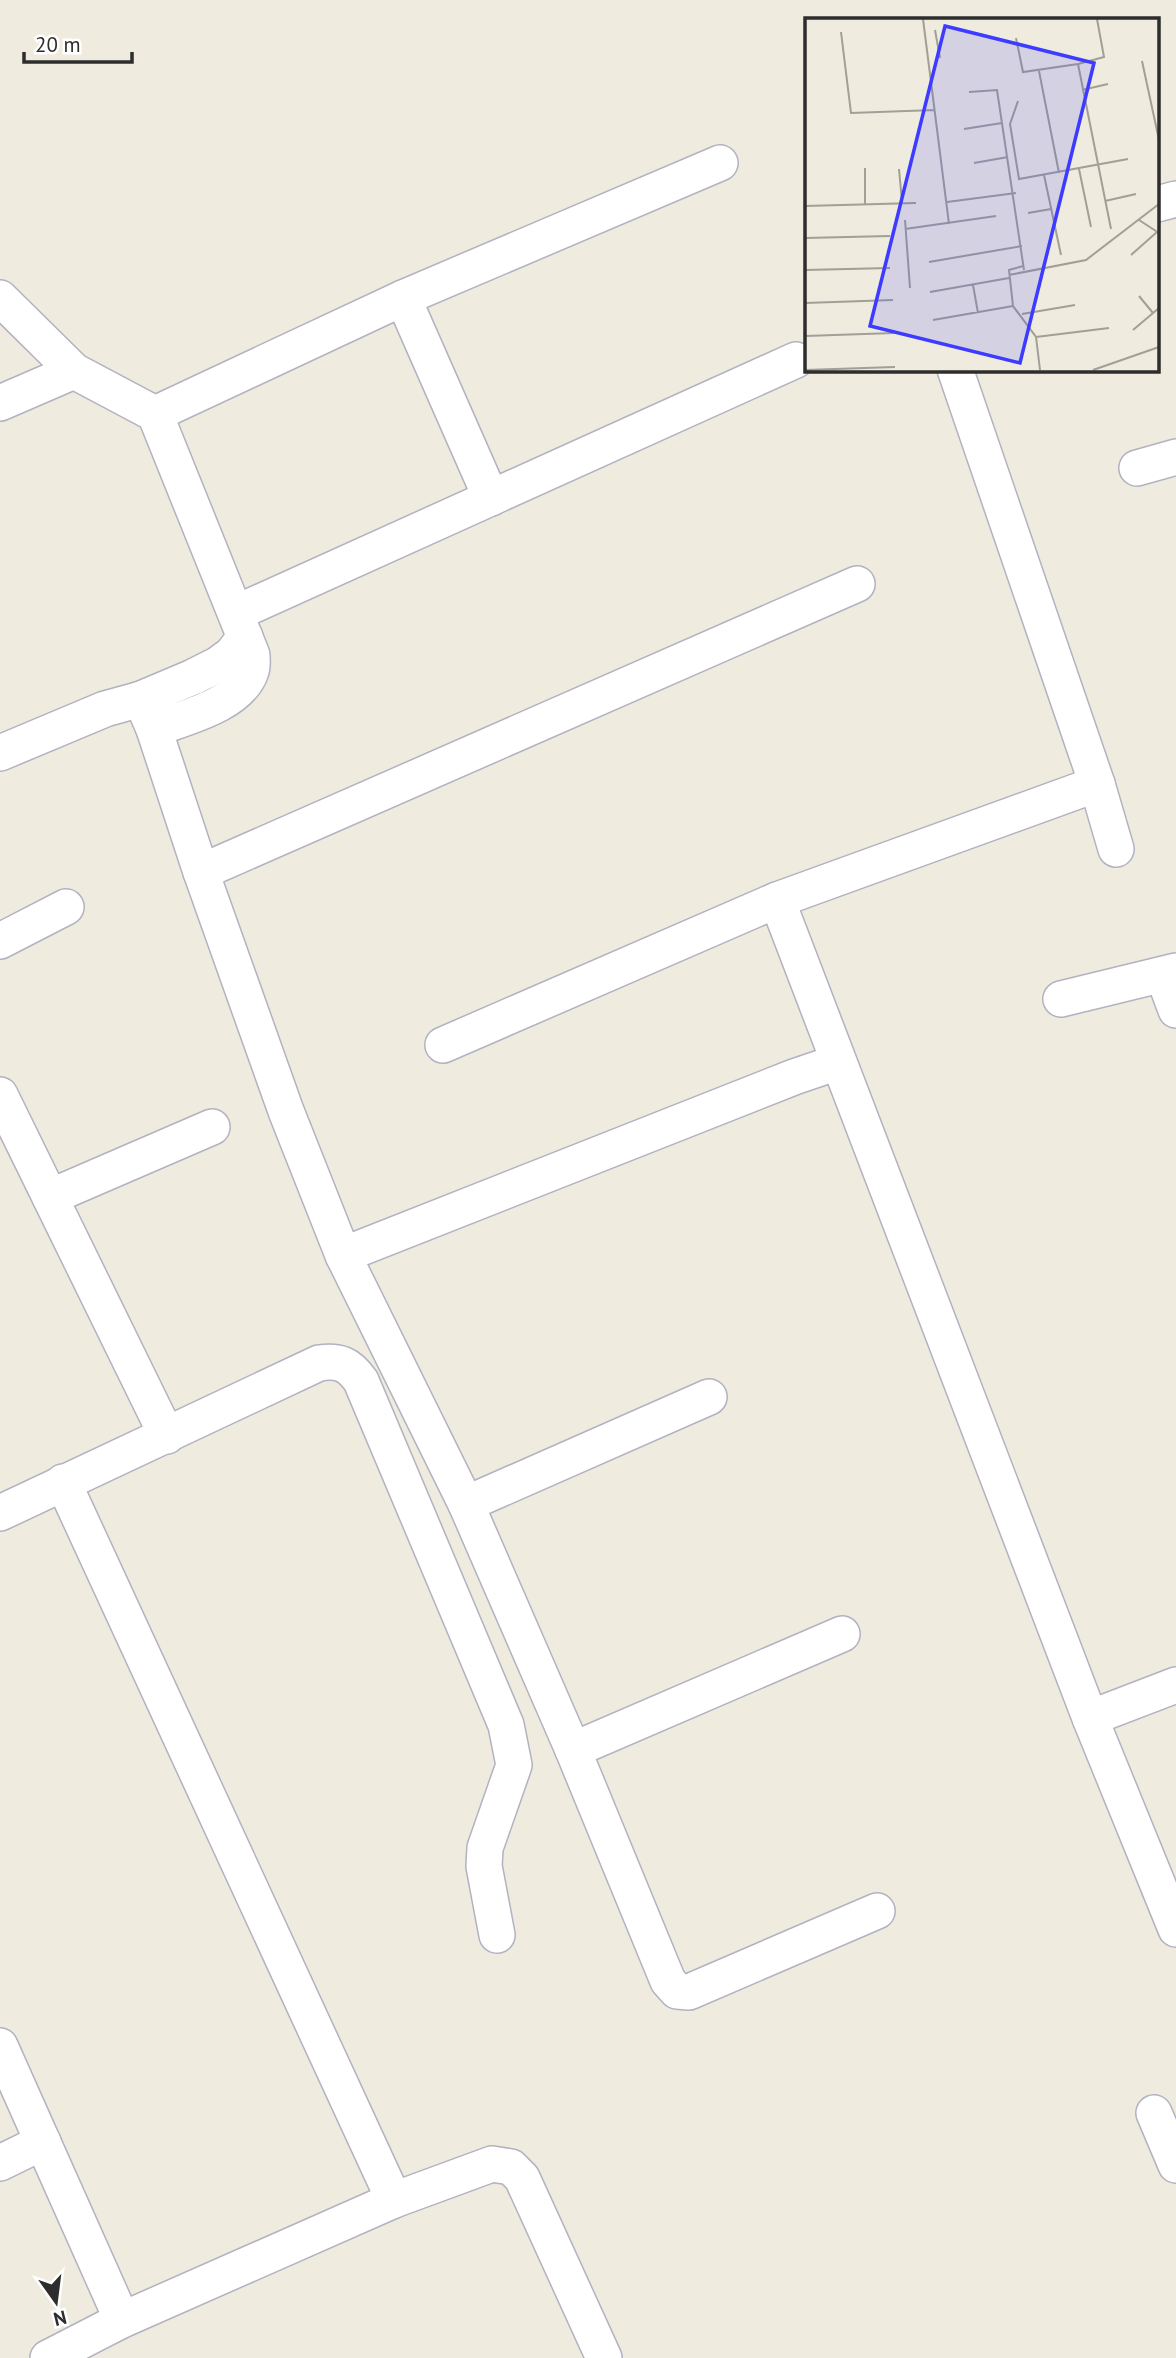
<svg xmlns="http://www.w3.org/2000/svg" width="1176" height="2358" font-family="'PT Sans',sans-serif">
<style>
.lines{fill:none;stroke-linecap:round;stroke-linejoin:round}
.street-casing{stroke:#b2b2c1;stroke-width:38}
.street{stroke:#fff;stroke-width:35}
.inset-road{fill:none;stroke:#a19f97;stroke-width:2}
.view{fill:#3c3bff;fill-opacity:0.15;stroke:#3c3bff;stroke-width:3.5}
.inset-edge{fill:none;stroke:#2d2d2d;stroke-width:3.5}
</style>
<rect width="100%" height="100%" fill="#efebde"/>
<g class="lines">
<g class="street-casing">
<g id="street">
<polyline points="1157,204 1176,199"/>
<path d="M 0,298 L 74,371 L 155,414 L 252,655 C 252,660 253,666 251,671 C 240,705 183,718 154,729"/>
<polyline points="403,298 491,498"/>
<polyline points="955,369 1097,784 1116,849"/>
<polyline points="0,403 74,371"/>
<polyline points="155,414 403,298 720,163"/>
<polyline points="1137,468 1176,457"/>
<polyline points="236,613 796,360"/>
<polyline points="141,699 154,729 201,872 286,1111 343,1255 466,1504 573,1750 668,1981 677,1991 689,1992 877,1911"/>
<polyline points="0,753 105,709 141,699 193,677 217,665 232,654 245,637"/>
<polyline points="201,872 857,584"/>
<polyline points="777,900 1090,1718 1176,1929"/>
<polyline points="0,941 66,907"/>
<polyline points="1163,975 1176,1010"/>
<polyline points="1061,999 1176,971"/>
<polyline points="443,1045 777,900 1097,784"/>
<polyline points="0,1095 167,1436"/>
<polyline points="50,1197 212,1127"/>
<polyline points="343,1255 794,1077 838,1062"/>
<polyline points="63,1482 394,2200"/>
<polyline points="466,1504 709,1397"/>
<path d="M 0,1513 L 319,1363 C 339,1360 349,1364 361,1381 L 506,1725 L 514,1765 L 485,1848 L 484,1866 L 497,1935"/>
<polyline points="1090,1718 1176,1685"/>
<polyline points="573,1750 842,1634"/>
<polyline points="0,2046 122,2320"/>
<polyline points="1154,2113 1176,2165"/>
<polyline points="0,2163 43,2142"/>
<polyline points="48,2358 122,2320 394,2200 492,2164 511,2167 522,2178 604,2358"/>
</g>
</g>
<use href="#street" class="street"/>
</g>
<g transform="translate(805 18)">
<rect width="354" height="354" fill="#efebde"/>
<path class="inset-road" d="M 118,1 L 144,206M 130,12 L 135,40M 36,14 L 46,95 L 130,92M 211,20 L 218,54 L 273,46 L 299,39 L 292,1M 337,43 L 354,122M 273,46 L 306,211M 234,53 L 254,155M 277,72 L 303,66M 164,74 L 192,72 L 219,252M 213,83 L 205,106 L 214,161 L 323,141M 159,111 L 197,105M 169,145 L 203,139M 60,150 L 60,186M 94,151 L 97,184M 274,151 L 286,209M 239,157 L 256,237M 300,183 L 331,176M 142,184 L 211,175M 0,188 L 111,185M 223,195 L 246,191M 100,202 L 105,270M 334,202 L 354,215M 100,211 L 191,198M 0,220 L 85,218M 326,237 L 352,214M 124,244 L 217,228M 218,248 L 204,252 L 208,288 L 231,319 L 235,352M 0,252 L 85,250M 204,257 L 281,242 L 354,186M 168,267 L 173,295M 125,274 L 204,260M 334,278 L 348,295M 0,285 L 88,282M 217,296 L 270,287M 128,302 L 208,288M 328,312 L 354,290M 0,318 L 89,315M 231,319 L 304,310M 0,352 L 90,349M 288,352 L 354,329"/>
<path class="view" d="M 140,8 L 289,45 L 215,345 L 65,308 Z"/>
<rect width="354" height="354" class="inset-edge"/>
</g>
<g transform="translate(56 2302) rotate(166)" stroke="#ffffff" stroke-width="5" paint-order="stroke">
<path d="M0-5L12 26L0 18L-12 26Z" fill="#2d2d2d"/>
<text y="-10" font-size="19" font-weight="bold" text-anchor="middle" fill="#2d2d2d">N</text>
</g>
<path d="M24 52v10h108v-10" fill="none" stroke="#2d2d2d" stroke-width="3.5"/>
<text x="35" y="52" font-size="21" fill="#2d2d2d" stroke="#ffffff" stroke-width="5" paint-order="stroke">20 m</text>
</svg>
